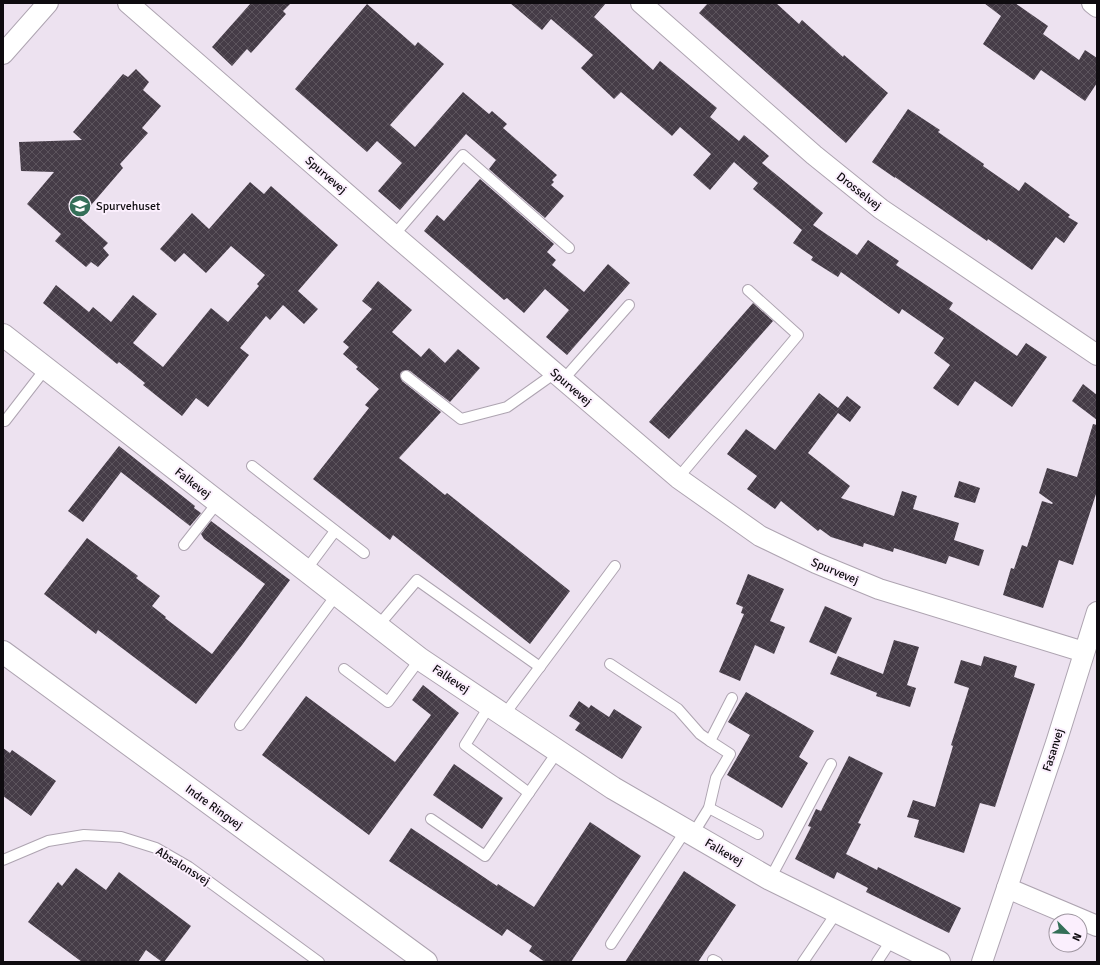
<svg xmlns="http://www.w3.org/2000/svg" width="1100" height="965" font-family="Signika,sans-serif">
<style>
.building{fill:url(#building-cross-hatch)}
.lines{fill:none;stroke-linecap:round;stroke-linejoin:round}
.lane-casing{stroke:#aea4b1;stroke-width:12}
.street-casing{stroke:#aea4b1;stroke-width:22}
.secondary-casing{stroke:#aea4b1;stroke-width:24}
.lane{stroke:#fff;stroke-width:10}
.street{stroke:#fff;stroke-width:20}
.secondary{stroke:#fff;stroke-width:22}
.labels{text-anchor:middle;stroke-width:4;stroke-linejoin:round;paint-order:stroke}
.street-label{font-size:12px;fill:#0e0b0f;stroke:#fbeffd}
.poi-label{font-size:12px;fill:#0e0b0f;stroke:#fbeffd;text-anchor:start}
</style>
<defs>
<pattern id="building-cross-hatch" width="8" height="8" patternUnits="userSpaceOnUse"><rect width="8" height="8" fill="#453c47"/><path d="M0 0l8 8M0 8l8-8" fill="none" stroke="#5c545d"/></pattern>
</defs>
<rect width="100%" height="100%" fill="#ede2f0"/>
<g class="building">
<polygon points="251,3 291,3 283,11 286,14 251,53 247,49 232,66 212,47"/>
<polygon points="510,3 606,3 594,17 653,70 660,61 717,108 710,117 739,141 744,135 769,156 762,163 823,213 813,225 857,255 868,240 899,261 896,265 953,303 949,309 1017,356 1026,343 1047,357 1012,407 975,381 958,406 933,388 950,365 934,353 944,338 902,309 899,314 841,272 838,277 811,260 813,257 793,243 802,230 753,189 758,183 734,162 710,190 693,175 711,154 680,127 672,136 621,92 614,99 581,68 593,55 551,19 542,30"/>
<polygon points="708,3 776,3 799,24 802,20 843,57 844,55 888,93 846,143 699,13"/>
<polygon points="984,3 1015,3 1048,26 1043,34 1079,60 1085,50 1097,58 1097,83 1085,101 1041,70 1034,80 983,44 1001,16"/>
<polygon points="367,4 415,46 418,42 444,64 390,125 415,147 463,92 489,114 492,111 507,124 503,128 557,175 552,180 554,182 551,185 564,196 545,218 489,169 496,160 466,134 400,210 378,191 402,163 377,141 367,152 295,89"/>
<polygon points="136,69 149,82 143,90 161,106 142,128 148,133 120,164 123,168 80,218 108,243 103,248 109,255 98,267 91,262 86,267 55,241 61,234 27,204 54,172 21,171 19,142 82,140 73,132 123,74 128,77"/>
<polygon points="908,109 940,130 938,132 984,164 983,166 1019,191 1025,182 1070,215 1068,217 1078,223 1064,243 1056,237 1032,270 988,239 987,241 895,177 895,178 872,162"/>
<polygon points="480,179 554,244 547,252 556,260 552,265 584,292 608,264 630,283 567,355 546,337 569,310 545,289 524,313 507,298 504,300 424,231 437,215 444,221"/>
<polygon points="250,182 264,194 271,186 338,245 298,291 318,309 304,324 283,305 270,320 266,316 240,348 249,355 208,407 196,398 182,416 143,385 145,383 119,362 117,364 43,303 56,285 89,312 93,307 111,322 133,295 157,314 133,343 163,367 211,308 228,322 259,286 257,284 265,275 231,246 206,273 184,253 175,262 160,249 192,213 209,229"/>
<polygon points="378,281 412,310 392,332 421,357 429,348 445,363 458,349 480,368 450,402 410,371 407,370 401,372 400,375 402,381 441,412 399,458 445,495 447,493 570,591 530,644 393,535 390,540 313,479 369,408 365,405 379,389 356,369 358,367 343,354 349,347 343,342 372,309 362,301"/>
<polygon points="753,303 773,321 669,439 649,422"/>
<polygon points="1083,384 1097,395 1097,420 1072,401"/>
<polygon points="819,393 838,408 847,396 861,407 850,422 838,413 808,453 850,486 841,498 894,516 902,491 917,496 913,509 959,523 954,540 984,550 979,566 949,556 946,564 894,548 893,552 864,543 863,547 831,537 820,529 818,531 781,501 775,509 747,489 757,476 727,454 746,429 775,450"/>
<polygon points="1093,424 1097,425 1097,491 1073,565 1059,560 1043,608 1003,595 1011,568 1014,569 1022,545 1027,547 1042,501 1052,504 1053,503 1039,493 1047,468 1077,477"/>
<polygon points="119,446 195,506 194,508 201,513 190,526 121,472 83,522 68,511"/>
<polygon points="959,481 980,488 975,503 954,497"/>
<polygon points="211,521 290,580 242,645 196,704 98,630 96,634 44,594 87,538 138,576 136,578 160,596 152,606 166,617 165,618 212,654 265,584 204,539 201,534"/>
<polygon points="748,574 784,589 770,621 785,627 774,654 755,645 740,681 719,672 744,614 741,613 743,607 736,604"/>
<polygon points="825,606 852,618 836,654 809,642"/>
<polygon points="894,640 919,647 907,685 916,688 910,707 876,696 877,693 830,674 838,656 883,674"/>
<polygon points="984,656 1017,666 1014,677 1035,684 995,807 980,803 964,853 914,837 919,820 907,817 913,800 935,807 953,746 951,745 969,688 954,683 961,660 981,666"/>
<polygon points="423,685 459,713 369,835 262,755 306,696 395,762 431,715 412,700"/>
<polygon points="746,692 814,731 799,757 808,763 782,808 727,775 750,735 728,722"/>
<polygon points="579,701 589,708 591,705 609,717 614,709 642,727 622,759 575,730 580,723 569,716"/>
<polygon points="3,748 10,753 12,750 56,781 31,816 3,796"/>
<polygon points="849,756 883,773 858,823 861,824 846,854 877,870 878,867 961,908 949,933 866,892 868,888 837,872 834,879 795,859 811,827 808,826 816,809 821,811"/>
<polygon points="454,764 503,798 482,829 433,795"/>
<polygon points="590,822 641,856 571,962 545,962 529,951 532,946 507,929 502,936 389,861 411,828 497,886 498,884 534,907"/>
<polygon points="76,868 106,890 119,872 191,926 164,962 162,962 146,950 138,962 82,962 28,922 58,882 62,886"/>
<polygon points="684,871 736,905 698,962 625,962"/>
</g>
<g class="lines">
<g class="lane-casing">
<g id="lane">
<polyline points="394,235 463,155 569,248"/>
<polyline points="406,376 461,419 507,407 555,373"/>
<polyline points="563,380 629,305"/>
<polyline points="5,421 46,368"/>
<polyline points="252,466 364,553"/>
<polyline points="678,478 798,335 748,290"/>
<polyline points="184,545 218,502"/>
<polyline points="306,570 335,531"/>
<polyline points="378,626 417,580 540,667"/>
<polyline points="610,664 678,709 700,734 710,741"/>
<polyline points="344,669 388,702 420,659"/>
<polyline points="490,705 465,745 529,793"/>
<polyline points="504,715 615,566"/>
<polyline points="240,725 337,594"/>
<polyline points="709,808 758,834"/>
<polyline points="431,819 485,856 558,751"/>
<polyline points="693,834 709,808 716,778 730,754 710,741 732,698"/>
<polyline points="3,860 48,841 84,835 121,837 156,848 189,867 319,962"/>
<polyline points="770,879 831,764"/>
<polyline points="611,944 686,830"/>
<polyline points="713,960 717,962"/>
<polyline points="803,962 837,912"/>
<polyline points="877,962 892,939"/>
</g>
</g>
<g class="street-casing">
<g id="street">
<polyline points="128,3 394,235 678,478 760,536 816,563 879,589 1084,652"/>
<polyline points="641,3 814,155 881,209 1097,355"/>
<polyline points="1092,3 1097,7"/>
<polyline points="3,54 48,3"/>
<polyline points="1007,888 1097,926"/>
<polyline points="982,962 1056,743 1097,612"/>
</g>
</g>
<g class="secondary-casing">
<g id="secondary">
<polyline points="3,335 420,659 613,788 770,879 939,962"/>
<polyline points="3,652 426,962"/>
</g>
</g>
<use href="#lane" class="lane"/>
<use href="#street" class="street"/>
<use href="#secondary" class="secondary"/>
</g>
<defs>
<g id="school-disc" transform="scale(1.15)"><circle r="9.5" fill="#346f58" stroke="#fbeffd"/><path d="M0-5L7-2L0 1L-7-2ZM-4 1L0 2.5L4 1V4Q0 6-4 4Z" fill="#fff"/></g>
</defs>
<g fill-rule="evenodd">
<use href="#school-disc" x="80" y="206"/>
</g>
<g class="labels">
<g class="street-label">
<text transform="translate(326 175) rotate(41)" y="4">Spurvevej</text>
<text transform="translate(859 191) rotate(38)" y="4">Drosselvej</text>
<text transform="translate(571 387) rotate(41)" y="4">Spurvevej</text>
<text transform="translate(193 483) rotate(38)" y="4">Falkevej</text>
<text transform="translate(835 571) rotate(23)" y="4">Spurvevej</text>
<text transform="translate(451 679) rotate(34)" y="4">Falkevej</text>
<text transform="translate(1053 750) rotate(-72)" y="4">Fasanvej</text>
<text transform="translate(214 807) rotate(36)" y="4">Indre Ringvej</text>
<text transform="translate(724 852) rotate(30)" y="4">Falkevej</text>
<text transform="translate(183 866) rotate(32)" y="4">Absalonsvej</text>
</g>
<g class="poi-label">
<text x="96" y="210">Spurvehuset</text>
</g>
</g>
<rect width="1100" height="965" fill="none" stroke="#0e0b0f" stroke-width="8"/>
<g transform="translate(1068 933) rotate(114)"><circle r="19" fill="#fbeffd" stroke="#9c949e"/>
<path d="M0-3L7 15L0 10L-7 15Z" fill="#346f58"/>
<text y="-6" font-size="11" font-weight="bold" text-anchor="middle" fill="#0e0b0f">N</text>
</g>
</svg>
